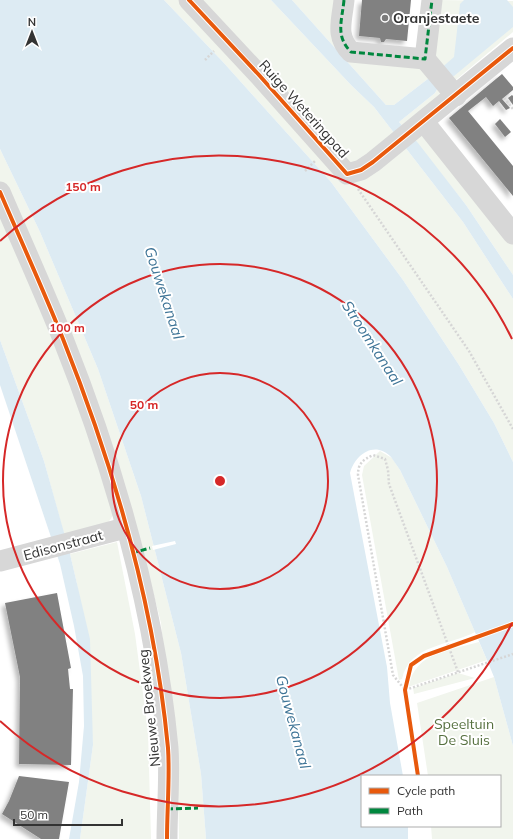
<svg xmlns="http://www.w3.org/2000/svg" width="513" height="839" font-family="Mulish,sans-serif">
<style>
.green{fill:#f1f5ed}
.water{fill:#ddebf3}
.pier{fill:#fff}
.building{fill:#818181;filter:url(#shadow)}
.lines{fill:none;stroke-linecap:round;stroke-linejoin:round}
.path{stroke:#d6d6d6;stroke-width:2.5;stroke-dasharray:2 2;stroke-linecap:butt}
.minor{stroke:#d7d7d7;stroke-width:21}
.quiet{stroke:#00873e;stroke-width:3;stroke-dasharray:6 3;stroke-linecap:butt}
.cycleway-casing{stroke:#fff;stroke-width:6}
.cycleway{stroke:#e8590c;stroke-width:4}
.ring{fill:none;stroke:#d62828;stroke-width:2}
.poi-dot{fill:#7a7a7a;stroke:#fff;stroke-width:1.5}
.labels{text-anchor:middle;stroke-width:4;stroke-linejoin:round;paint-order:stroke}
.poi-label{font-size:14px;font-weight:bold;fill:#333;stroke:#fff;text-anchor:start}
.street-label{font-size:14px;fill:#333;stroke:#fff}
.park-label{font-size:14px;fill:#56703f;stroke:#fff}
.water-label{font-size:15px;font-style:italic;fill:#3f7597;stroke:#fff}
.centre{fill:#d62828;stroke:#fff;stroke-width:2}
.ring-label{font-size:12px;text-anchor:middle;font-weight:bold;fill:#d62828;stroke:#fff;stroke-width:4;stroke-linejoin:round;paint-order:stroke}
</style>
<defs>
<filter id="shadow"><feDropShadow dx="-3.5" dy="3.5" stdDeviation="2" flood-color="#0004"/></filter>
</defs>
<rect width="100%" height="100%" fill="#fff"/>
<g class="green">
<polygon points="164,0 271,0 351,85 374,107 463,222 513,299 513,462 494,423 459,365 403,280 331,182 223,62"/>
<polygon points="292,0 338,0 334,36 426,67 433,75 394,105 386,105"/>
<polygon points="437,0 513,1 513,32 451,84 431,59"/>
<polygon points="440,84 446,90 407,131 399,122 435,93"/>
<polygon points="426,135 513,241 513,275 466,205 412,137"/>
<polygon points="0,149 40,232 98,369 141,496 181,653 201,774 206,839 179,839 178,790 161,623 138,532 0,189"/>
<polygon points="0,210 76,393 115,512 108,523 65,538 44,461 0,340"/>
<path d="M 380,451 L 392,458 L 400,470 L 447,567 L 475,632 C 449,646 410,644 402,679 L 399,680 L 362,475 L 364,466 Z"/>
<polygon points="117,542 135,634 148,731 151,839 80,839 93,745 77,584 70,554"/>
<path d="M 479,642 L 487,660 L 408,687 C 417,650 449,651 479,642 Z"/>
<polygon points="458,673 475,678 414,694 413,688"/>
<polygon points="494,677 513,746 513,839 432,839 431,826 500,826 500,776 428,776 417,703"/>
</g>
<g class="water">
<path d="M 0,0 L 164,0 L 223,62 L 331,182 L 403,280 L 459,365 L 494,423 L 513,462 L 513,746 L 494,677 L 487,660 L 447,567 L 400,470 C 397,466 394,461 391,457 C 374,440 355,455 350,473 L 387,667 L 390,703 L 403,776 L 362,776 L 362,826 L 408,826 L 408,839 L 206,839 L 201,774 L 181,653 L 141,496 L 98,369 L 40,232 L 0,149 Z"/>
<polygon points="271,0 292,0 386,105 394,105 433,75 440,84 435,93 399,122 418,143 466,205 513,275 513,299 463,222 374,107 351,85"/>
<polygon points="464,0 507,0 513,7 513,27 454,76 447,78 439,70 454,57 460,4"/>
<polygon points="0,340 44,461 70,554 90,639 93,745 80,839 69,839 79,782 84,726 83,676 74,626 60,564 0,385"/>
</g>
<polygon class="pier" points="175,541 176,544 153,550 152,546"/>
<g class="building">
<polygon points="362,0 411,0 407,41 386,39 384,42 381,42 380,38 359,36"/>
<polygon points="502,74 513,87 513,90 502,99 510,108 506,110 499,101 493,106 486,97 468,111 513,166 513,196 449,118"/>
<polygon points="512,95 513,96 513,105 508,98"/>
<polygon points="500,119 511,132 505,137 495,124"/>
<polygon points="57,593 71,668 68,669 70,689 73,689 71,765 19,764 20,677 5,603"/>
<polygon points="19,776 69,782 59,839 41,839 2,814 9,801"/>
</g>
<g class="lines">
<g class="path">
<polyline points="205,60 214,51"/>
<polyline points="504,98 513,109"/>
<polyline points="305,171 315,161"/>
<polyline points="358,189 469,351 513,429"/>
<path d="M 458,672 L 389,484 L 388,470 L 385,459 L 373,455 C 363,460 358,463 358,475 L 393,675 L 405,690 L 513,654"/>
</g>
<g class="minor">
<polyline points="189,0 259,75 347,174 361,170 373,162 513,48"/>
<path d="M 344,0 C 342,21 335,36 351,52 L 425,59 L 432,0"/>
<polyline points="425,59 456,96"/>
<polyline points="424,122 513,234"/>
<path d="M 0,192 C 21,241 43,289 63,339 C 114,467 155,610 168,748 C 170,777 167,809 167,839"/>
<polyline points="0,561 125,528"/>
</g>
<g class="quiet">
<path d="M 344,0 C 342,21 335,36 351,52 L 425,59 L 432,0"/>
<polyline points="132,553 150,548"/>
<polyline points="167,809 198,808"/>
</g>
<g class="cycleway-casing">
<g id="cycleway">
<polyline points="189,0 259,75 347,174 361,170 373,162 513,48"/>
<path d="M 0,192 C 21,241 43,289 63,339 C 114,467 155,610 168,748 C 170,777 167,809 167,839"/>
<polyline points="418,776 405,690 411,665 424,656 513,624"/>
</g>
</g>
<use href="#cycleway" class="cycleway"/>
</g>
<g class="ring">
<circle cx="220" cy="481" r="108"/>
<circle cx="220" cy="481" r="217"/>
<path d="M512 623A325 325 0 0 1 0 721M0 241A325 325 0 0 1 512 339"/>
</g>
<circle class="poi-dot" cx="385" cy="18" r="4"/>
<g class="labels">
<g class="poi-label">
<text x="393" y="23">Oranjestaete</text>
</g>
<g class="street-label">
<text transform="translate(304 109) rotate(48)" y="5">Ruige Weteringpad</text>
<text transform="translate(63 545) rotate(-15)" y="5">Edisonstraat</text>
<text transform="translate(149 708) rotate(-96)" y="5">Nieuwe Broekweg</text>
</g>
<g class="park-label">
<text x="464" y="729">Speeltuin<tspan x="464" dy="16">De Sluis</tspan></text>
</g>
<g class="water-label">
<text transform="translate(164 293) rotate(72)" y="5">Gouwekanaal</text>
<text transform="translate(372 343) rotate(57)" y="5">Stroomkanaal</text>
<text transform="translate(293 722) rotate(75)" y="5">Gouwekanaal</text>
</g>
</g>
<circle cx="220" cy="481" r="6" class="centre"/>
<g class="ring-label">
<text x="83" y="191">150 m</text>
<text x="67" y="332">100 m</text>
<text x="144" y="409">50 m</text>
</g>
<rect x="361" y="775" width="140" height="52" fill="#ffffff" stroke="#adadad"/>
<rect x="369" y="788" width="20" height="6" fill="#e8590c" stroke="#adadad"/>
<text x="397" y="795" font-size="12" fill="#333333">Cycle path</text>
<rect x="369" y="808" width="20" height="6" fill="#00873e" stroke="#adadad"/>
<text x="397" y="815" font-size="12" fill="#333333">Path</text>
<g transform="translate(32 32)" stroke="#ffffff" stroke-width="3" paint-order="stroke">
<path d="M0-3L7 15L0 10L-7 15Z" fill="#333333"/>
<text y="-6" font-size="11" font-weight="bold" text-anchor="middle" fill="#333333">N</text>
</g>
<path d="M14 819v6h108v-6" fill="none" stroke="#333333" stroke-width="2"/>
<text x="20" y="819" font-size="12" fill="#333333" stroke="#ffffff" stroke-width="3" paint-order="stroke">50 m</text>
</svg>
